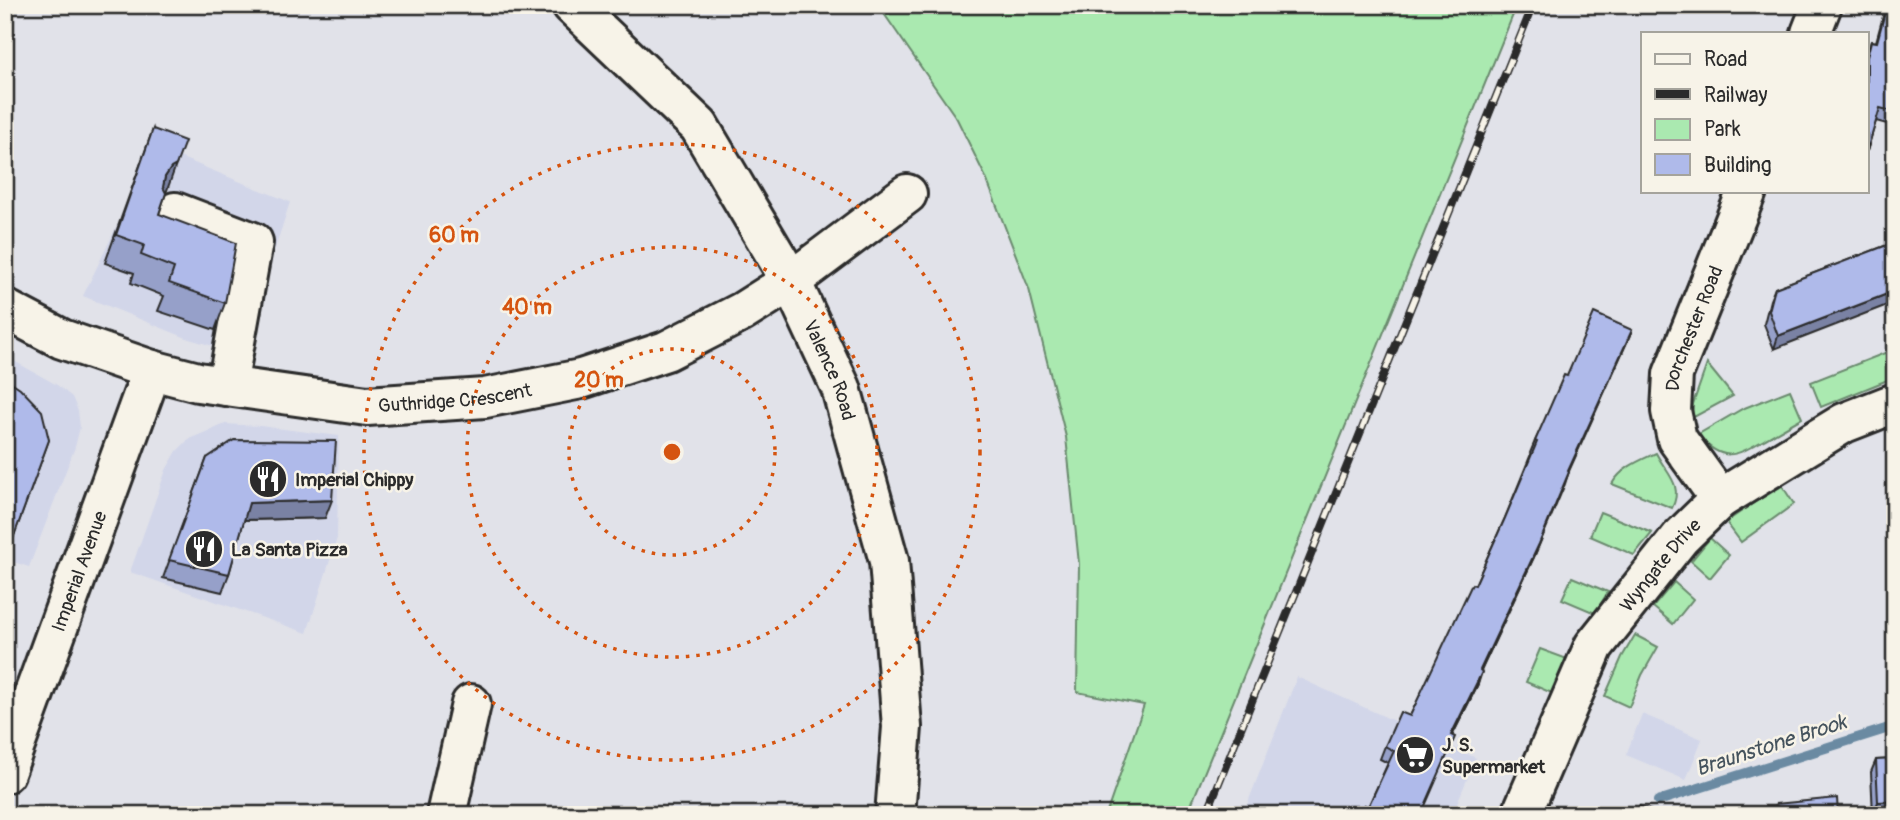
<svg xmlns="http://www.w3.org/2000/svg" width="1900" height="820" font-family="Pangolin,sans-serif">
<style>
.built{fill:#d2d6e9}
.green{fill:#aae9b0;stroke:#6a8a6e;stroke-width:2}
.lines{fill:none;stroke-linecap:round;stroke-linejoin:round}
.stream{stroke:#6a8aa2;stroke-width:10}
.minor-casing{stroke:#2b2b2b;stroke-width:44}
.minor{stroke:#f7f3e8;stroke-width:38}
.rail-casing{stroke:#2b2b2b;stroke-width:8}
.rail{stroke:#f7f3e8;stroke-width:5;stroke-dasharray:16;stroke-linecap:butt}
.wall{fill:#96a0c9;stroke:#2b2b2b;stroke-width:2}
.shaded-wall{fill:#7a82a4;stroke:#2b2b2b;stroke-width:2}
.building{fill:#afbaea;stroke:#2b2b2b;stroke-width:2}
.ring{fill:none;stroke:#d5540f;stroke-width:3.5;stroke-dasharray:3.5 7}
.labels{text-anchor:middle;stroke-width:5;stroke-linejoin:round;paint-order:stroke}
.street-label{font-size:19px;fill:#2b2b2b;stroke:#f7f3e8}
.poi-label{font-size:19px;font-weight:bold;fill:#2b2b2b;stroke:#f7f3e8;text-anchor:start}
.water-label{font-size:21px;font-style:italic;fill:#45535d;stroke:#f7f3e8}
.centre{fill:#d5540f;stroke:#f7f3e8;stroke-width:3.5}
.ring-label{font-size:21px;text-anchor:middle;font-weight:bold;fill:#d5540f;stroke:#f7f3e8;stroke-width:5;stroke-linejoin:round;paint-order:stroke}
</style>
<rect width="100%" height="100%" fill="#e1e2e9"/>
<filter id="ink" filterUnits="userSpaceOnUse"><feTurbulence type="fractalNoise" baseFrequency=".0143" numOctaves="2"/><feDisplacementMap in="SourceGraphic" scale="14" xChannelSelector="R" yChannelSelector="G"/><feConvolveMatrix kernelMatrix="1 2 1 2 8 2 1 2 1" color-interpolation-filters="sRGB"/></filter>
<g filter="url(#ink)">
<g class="built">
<polygon points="155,147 290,202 241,354 189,339 83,296"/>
<polygon points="5,356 57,385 72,397 78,411 80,427 75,447 29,567 5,559"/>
<polygon points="225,424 260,426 339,436 337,538 307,633 130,572 166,470 177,451 189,439"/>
<polygon points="1297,677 1476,758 1452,815 1243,815"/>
<polygon points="1642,714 1702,739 1686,780 1626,755"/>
</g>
<g class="green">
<polygon points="878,5 1517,5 1187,815 1106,815 1144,705 1077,692 1079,564 1066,437 1029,289 986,178 957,119"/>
<polygon points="1895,349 1895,377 1821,407 1811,382"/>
<polygon points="1707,364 1733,396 1692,418 1693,404"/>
<path d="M 1790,390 L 1802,418 C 1789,425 1776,433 1764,440 C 1734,457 1723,463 1697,435 L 1742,409 Z"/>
<path d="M 1656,453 C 1666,473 1684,485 1672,508 L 1612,484 C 1622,467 1639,461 1656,453 Z"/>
<polygon points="1781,484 1794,504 1741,542 1726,522"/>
<polygon points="1600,512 1652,533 1634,555 1590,536"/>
<polygon points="1710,538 1729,555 1710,578 1691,561"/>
<polygon points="1572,577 1608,592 1595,613 1562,599"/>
<polygon points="1674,582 1693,599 1673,624 1653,607"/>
<polygon points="1635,635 1658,647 1642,675 1629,707 1605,696 1622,657"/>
<polygon points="1540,649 1570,660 1554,694 1526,682"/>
</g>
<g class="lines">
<polyline class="stream" points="1658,801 1895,726"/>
<g class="minor-casing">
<g id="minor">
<path id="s1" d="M 572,5 L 699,126 L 791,281 L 841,388 L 889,561 L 902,727 L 895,815"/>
<polyline points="1811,33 1822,5"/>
<polyline points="175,212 253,242 227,386"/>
<path id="s2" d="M 5,309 L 62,339 L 152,370 L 198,382 L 367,406 L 485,398 L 581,379 L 666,351 L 742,312 L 791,281 L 907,194"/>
<path id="s3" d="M 1720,499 L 1677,439 L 1671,411 L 1673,374 L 1747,191"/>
<path id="s4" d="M 5,773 L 152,370"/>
<polyline points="446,815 471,704"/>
<path id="s5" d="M 1521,815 L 1594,646 L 1680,538 L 1720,499 L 1844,423 L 1895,403"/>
</g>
</g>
<use href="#minor" class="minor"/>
<g class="rail-casing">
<polyline id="rail" points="1206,815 1533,5"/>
</g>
<use href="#rail" class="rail"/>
</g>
<g class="wall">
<polygon points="1886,5 1895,5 1895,125 1894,126 1876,121 1867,151 1867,53 1871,41 1876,42"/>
<polygon points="153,129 166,193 159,214 225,303 215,330 158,311 164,296 131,283 134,273 105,263"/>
<polygon points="1895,242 1774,349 1764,324 1770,300 1775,288"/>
<polygon points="1627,342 1569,471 1565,484 1534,557 1481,671 1478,684 1452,736 1450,750 1368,807 1388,763 1380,759 1385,746 1410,716 1475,585 1505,518 1531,454 1530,453 1535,441 1567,376"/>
<polygon points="5,378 49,440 5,560"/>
<polygon points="207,458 325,518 244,520 229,574 222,592 163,578"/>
<polygon points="1895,759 1895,815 1891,815 1891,814 1873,815 1871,772 1876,760"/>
<polygon points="1776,804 1838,815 1772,815"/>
</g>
<g class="shaded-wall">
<polygon points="176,165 166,193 161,195 165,177 171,168"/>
<polygon points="1895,291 1895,302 1774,349 1778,336"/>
<polygon points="1632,330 1627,342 1563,483 1568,471"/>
<polygon points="1569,472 1534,557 1475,683 1480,670"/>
<polygon points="332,500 325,518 242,520 249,503"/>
<polygon points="1482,672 1478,684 1446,748 1451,735"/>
<polygon points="1895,801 1891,814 1873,815 1878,802"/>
</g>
<g class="building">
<polygon points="1887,5 1895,5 1895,112 1880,108 1867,151 1867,57 1871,41 1877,42"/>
<polygon points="153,129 185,141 176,165 171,168 165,177 163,187 166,193 159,214 236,243 225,303 169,283 174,268 141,255 144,245 116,235"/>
<polygon points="1895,242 1895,291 1778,336 1769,311 1775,288"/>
<polygon points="1594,313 1632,330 1568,471 1569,472 1539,544 1480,670 1482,672 1451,735 1455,737 1421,815 1361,815 1365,805 1368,807 1394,751 1385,746 1400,712 1410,716 1472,584 1475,585 1505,518 1537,442 1535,441 1564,375 1567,376"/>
<polygon points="5,378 20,388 42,411 49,440 11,544 5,542"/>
<polygon points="234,440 336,441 332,500 249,503 229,574 169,560 207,458"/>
<polygon points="1895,759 1895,801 1878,802 1876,760"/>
<polygon points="1837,798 1838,815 1777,815 1776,804"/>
<polygon points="1639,806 1662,815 1636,815"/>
</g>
</g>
<g class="ring">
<circle cx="672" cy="452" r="103"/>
<circle cx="672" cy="452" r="205"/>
<circle cx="672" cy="452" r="308"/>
</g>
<defs>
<g id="restaurant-disc" transform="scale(2.0125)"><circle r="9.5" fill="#2b2b2b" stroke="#f7f3e8"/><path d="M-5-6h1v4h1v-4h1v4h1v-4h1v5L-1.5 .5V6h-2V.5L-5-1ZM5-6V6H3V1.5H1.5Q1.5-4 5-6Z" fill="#fff"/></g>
<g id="supermarket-disc" transform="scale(2.0125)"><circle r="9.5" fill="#2b2b2b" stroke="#f7f3e8"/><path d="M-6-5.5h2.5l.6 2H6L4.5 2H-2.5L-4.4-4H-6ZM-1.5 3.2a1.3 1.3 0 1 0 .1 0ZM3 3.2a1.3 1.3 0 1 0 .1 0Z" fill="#fff"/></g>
</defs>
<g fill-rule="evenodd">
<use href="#restaurant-disc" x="268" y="479"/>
<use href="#restaurant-disc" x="204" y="549"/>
<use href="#supermarket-disc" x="1415" y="755"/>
</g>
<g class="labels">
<g class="street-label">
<text dy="7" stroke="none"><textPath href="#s3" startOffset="189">Dorchester Road</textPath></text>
<text dy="7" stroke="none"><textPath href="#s1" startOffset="453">Valence Road</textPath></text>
<text dy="7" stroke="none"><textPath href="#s2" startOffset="466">Guthridge Crescent</textPath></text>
<text dy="7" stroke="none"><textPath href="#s5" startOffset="289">Wyngate Drive</textPath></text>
<text dy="7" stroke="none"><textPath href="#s4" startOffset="215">Imperial Avenue</textPath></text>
</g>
<g class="poi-label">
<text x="295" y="486">Imperial Chippy</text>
<text x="231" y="556">La Santa Pizza</text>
<text x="1442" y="751">J. S.<tspan x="1442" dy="22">Supermarket</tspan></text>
</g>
<g class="water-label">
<text transform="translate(1771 745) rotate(-18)" y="7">Braunstone Brook</text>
</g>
</g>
<circle cx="672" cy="452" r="10" class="centre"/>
<g class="ring-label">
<text x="454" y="242">60 m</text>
<text x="527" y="314">40 m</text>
<text x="599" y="387">20 m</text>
</g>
<rect width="1900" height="820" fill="none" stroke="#f7f3e8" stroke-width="28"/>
<rect x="14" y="14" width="1872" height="792" fill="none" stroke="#2b2b2b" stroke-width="2.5" filter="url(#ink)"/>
<rect x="1641" y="32" width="228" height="161" fill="#f7f3e8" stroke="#a5a39c" stroke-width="2"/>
<rect x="1655" y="54" width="35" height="10" fill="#f7f3e8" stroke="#a5a39c" stroke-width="2"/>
<text x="1704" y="66" font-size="21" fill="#2b2b2b">Road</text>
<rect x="1655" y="89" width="35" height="10" fill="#2b2b2b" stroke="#a5a39c" stroke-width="2"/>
<text x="1704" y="102" font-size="21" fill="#2b2b2b">Railway</text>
<rect x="1655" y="119" width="35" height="21" fill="#aae9b0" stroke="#a5a39c" stroke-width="2"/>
<text x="1704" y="136" font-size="21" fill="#2b2b2b">Park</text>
<rect x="1655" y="154" width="35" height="21" fill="#afbaea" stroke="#a5a39c" stroke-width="2"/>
<text x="1704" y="172" font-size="21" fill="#2b2b2b">Building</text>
</svg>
